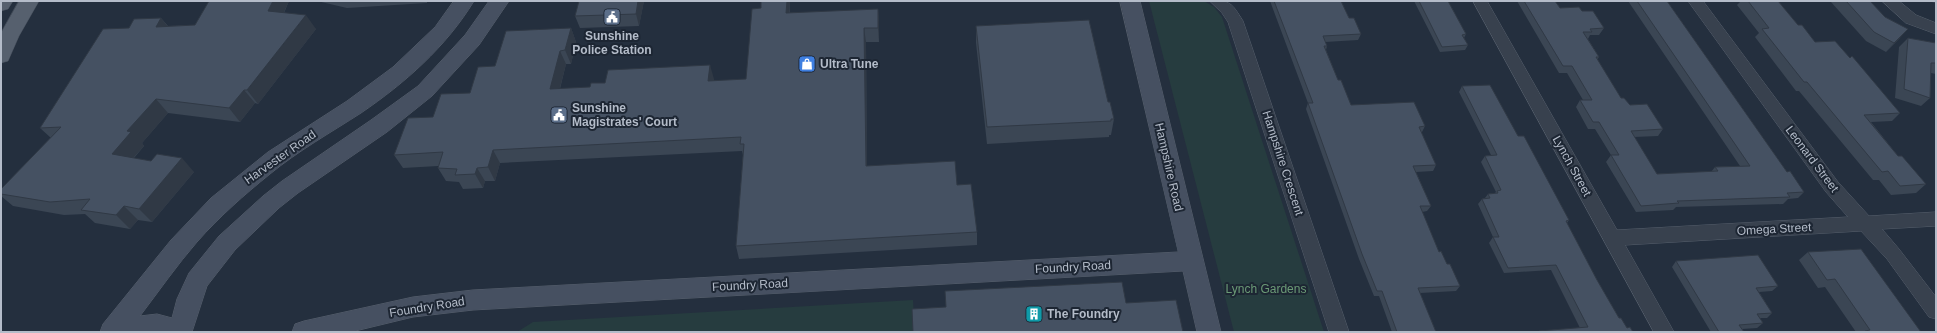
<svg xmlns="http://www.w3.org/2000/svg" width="1937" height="333" font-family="Arial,sans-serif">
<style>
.green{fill:#263c3f}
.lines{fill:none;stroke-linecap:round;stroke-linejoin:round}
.street-casing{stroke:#565f6c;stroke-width:1}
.secondary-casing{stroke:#565f6c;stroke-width:1}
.primary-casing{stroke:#414a57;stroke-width:1}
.street{fill:#38414e;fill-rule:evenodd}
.secondary{fill:#465061;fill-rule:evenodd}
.primary{fill:#56606e;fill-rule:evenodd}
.wall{fill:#3b4654}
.shaded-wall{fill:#303945}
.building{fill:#455162;stroke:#303945}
.labels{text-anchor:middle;stroke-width:4;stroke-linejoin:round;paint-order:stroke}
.poi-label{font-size:12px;font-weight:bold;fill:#b4bcc9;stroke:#1d2633;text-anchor:start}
.street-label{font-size:12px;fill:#b4bcc9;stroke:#1d2633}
.park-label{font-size:12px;fill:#6b9a76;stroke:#1d2633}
</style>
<rect width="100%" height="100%" fill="#242f3e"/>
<g class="green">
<polygon points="1149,1 1204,1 1214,7 1222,17 1324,332 1234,332"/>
<polygon points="913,300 915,332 517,332 533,322"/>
</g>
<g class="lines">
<g class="street-casing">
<g id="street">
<path d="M 1210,1 C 1231,1 1231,2 1243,21 L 1349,332 L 1329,332 L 1228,22 L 1222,13 Z"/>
<polygon points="1473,1 1487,1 1617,230 1848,217 1826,192 1688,1 1703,1 1838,182 1869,216 1936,212 1936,226 1882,229 1899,249 1936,297 1936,319 1929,317 1887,259 1861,231 1625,245 1674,332 1654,332"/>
<polygon points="1882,1 1899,1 1916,15 1936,23 1936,34 1906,23"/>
</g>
</g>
<g class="secondary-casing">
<g id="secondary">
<path d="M 454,1 L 474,1 C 446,47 405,83 361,113 C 330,133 298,151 270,174 C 244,195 219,217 197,242 C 177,265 159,291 140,316 L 157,314 L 172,318 L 177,299 L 189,273 L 219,236 L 263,196 L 282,181 L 371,120 L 418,86 L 465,35 L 489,1 L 509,1 L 479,45 L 432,96 L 387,132 L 298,193 L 279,208 L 235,250 L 207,286 L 192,332 L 100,332 L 103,324 L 171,240 L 211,198 L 268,152 L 347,101 L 393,67 L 435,27 Z"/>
<polygon points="1120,1 1140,1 1221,332 1197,332 1183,271 473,310 413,317 351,332 292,332 295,324 304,321 413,297 473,290 1178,252"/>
</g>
</g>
<g class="primary-casing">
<g id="primary">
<polygon points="1,1 13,1 8,9 1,11"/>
<polygon points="19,1 39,1 19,36 8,61 1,63 1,33"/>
</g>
</g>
<use href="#street" class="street"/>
<use href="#secondary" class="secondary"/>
<use href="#primary" class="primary"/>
</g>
<g class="wall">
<polygon points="209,1 289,1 284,13 316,29 258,104 255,103 240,122 168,113 142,143 144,146 134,158 194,172 152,222 138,220 130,229 95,223 85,214 64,215 13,206 1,196 1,189 51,138 40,128 129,28 161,18 168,26 195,25"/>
<polygon points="317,1 427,1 427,3 347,8"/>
<polygon points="644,1 639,26 580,28 575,16"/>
<polygon points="761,1 790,1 790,13 878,9 879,23 879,42 866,42 867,166 957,185 977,232 977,245 739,259 736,246 743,155 742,151 500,163 495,181 485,181 483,188 463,189 459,182 446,181 438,168 438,166 403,168 394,155 433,117 470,93 495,66 571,28 576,42 571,64 566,64 560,89 714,79 714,81 746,79 761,8"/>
<polygon points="1270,1 1341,1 1349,18 1361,34 1358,40 1325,42 1327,46 1326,50 1338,80 1351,105 1425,126 1422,132 1421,132 1436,165 1433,171 1416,172 1431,206 1427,211 1422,212 1439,252 1460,286 1456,291 1420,293 1436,332 1392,332 1379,296 1374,296 1359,259 1306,109 1308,103"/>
<polygon points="1414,1 1448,1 1466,34 1464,38 1468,45 1465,50 1440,52"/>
<polygon points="1517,1 1555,1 1560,8 1582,11 1604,28 1599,35 1590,35 1588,39 1599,57 1597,60 1621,98 1663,129 1658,136 1634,137 1657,174 1711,172 1715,167 1740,166 1628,1 1667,1 1787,172 1804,192 1798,198 1788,199 1783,204 1676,207 1673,210 1636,212 1606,162 1611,155 1595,129 1588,129 1576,107 1580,100 1583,100 1567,73 1559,73"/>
<polygon points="1741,1 1778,1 1798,25 1815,42 1850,58 1900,113 1892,121 1871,122 1898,156 1926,184 1916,193 1891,195 1879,180 1873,180 1799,91 1796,91 1755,37 1759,33 1737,5"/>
<polygon points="1832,1 1870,1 1900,38 1886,52 1866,41 1831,2"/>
<polygon points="1927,1 1936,1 1936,3"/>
<polygon points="976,26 1108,102 1114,119 1111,135 1109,135 1109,137 987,144 976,43"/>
<polygon points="1908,38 1936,43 1936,74 1931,73 1930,98 1921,106 1895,98 1899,47"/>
<polygon points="1462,86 1518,136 1569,220 1567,223 1597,280 1619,318 1627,328 1633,332 1538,332 1539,331 1580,328 1551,270 1504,273 1489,243 1493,237 1478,204 1482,199 1485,198 1488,194 1495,193 1496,192 1481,162 1485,156 1491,155 1459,92"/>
<polygon points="1808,252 1921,332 1856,332 1825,287 1818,288 1799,260"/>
<polygon points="1676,261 1778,286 1772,291 1759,292 1772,313 1767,318 1760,318 1763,323 1757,328 1742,329 1744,332 1711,332 1672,267"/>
</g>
<g class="shaded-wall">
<polygon points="273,1 289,1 278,25 268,11"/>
<polygon points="638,1 644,1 639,26 636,14"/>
<polygon points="787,1 790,1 789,27 786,13"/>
<polygon points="878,9 879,23 879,42 878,28"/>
<polygon points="306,15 316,29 258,104 247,90"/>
<polygon points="161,18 172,32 156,27"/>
<polygon points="571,28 576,42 571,64 565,50"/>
<polygon points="864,28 866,42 867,179 866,166"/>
<polygon points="1908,29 1900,38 1886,52 1894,43"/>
<polygon points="560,51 566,64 556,103 550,89"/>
<polygon points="710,65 714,79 712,95 708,81"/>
<polygon points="244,90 255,103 240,122 229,108"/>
<polygon points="156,99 168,113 142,143 144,146 125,167 112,154 127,131"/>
<polygon points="493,150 500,163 495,181 488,167"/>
<polygon points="182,158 194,172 152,222 139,209"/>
<polygon points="477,168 485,181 483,188 475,174"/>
<polygon points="124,206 138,220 130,229 116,215"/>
</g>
<g class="building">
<polygon points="209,1 273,1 268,11 306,15 247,90 244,90 229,108 156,99 127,131 131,132 112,154 151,161 157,154 182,158 139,209 124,206 116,215 81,210 90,199 50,202 1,194 1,189 61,127 40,128 103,29 129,28 134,19 161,18 156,27 195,25"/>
<polygon points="579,1 638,1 636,14 575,16"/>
<polygon points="761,1 787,1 786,13 878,9 878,28 864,28 866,166 955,161 957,185 971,184 977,232 736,246 744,144 740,144 741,137 493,150 488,167 477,168 475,174 455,175 457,169 438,168 443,152 394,155 408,118 433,117 441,94 470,93 478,67 495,66 506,31 571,28 565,50 560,51 550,89 590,87 591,83 605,83 608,70 710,65 708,81 746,79 752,9 761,8"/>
<polygon points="1274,1 1341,1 1349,18 1354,18 1361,34 1323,36 1327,46 1324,46 1338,80 1341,80 1351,105 1414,102 1425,126 1419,127 1436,165 1413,166 1431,206 1420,206 1439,252 1441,251 1447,264 1450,264 1460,286 1418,288 1436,332 1397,332 1382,291 1377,291 1362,254 1308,103 1313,103"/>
<polygon points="1419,1 1448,1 1466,34 1462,35 1468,45 1442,47"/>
<polygon points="1524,1 1555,1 1560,8 1579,7 1582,11 1593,11 1604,28 1590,29 1592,32 1583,32 1599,57 1596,57 1621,98 1624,98 1630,105 1647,104 1663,129 1631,131 1657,174 1718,171 1715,167 1750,166 1637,1 1667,1 1787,172 1790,171 1804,192 1787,193 1790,197 1677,201 1679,203 1641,206 1611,155 1619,155 1599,122 1593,122 1580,100 1592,100 1572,66 1563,66"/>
<polygon points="1748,1 1778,1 1798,25 1802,25 1815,42 1835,41 1850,58 1852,56 1900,113 1864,115 1898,156 1902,156 1926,184 1900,186 1888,171 1882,172 1807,82 1804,82 1762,29 1769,28"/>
<polygon points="1846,1 1870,1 1885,17 1908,29 1894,43 1874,32"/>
<polygon points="1089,20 1108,102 1110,102 1114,119 1111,119 1111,121 987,127 976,26"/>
<polygon points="1908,38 1936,43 1936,63 1931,63 1930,98 1904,89"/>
<polygon points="1490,85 1518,136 1524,136 1569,220 1566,221 1597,280 1619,318 1621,318 1627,328 1630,327 1633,332 1539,332 1539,331 1588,327 1556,265 1508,268 1493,237 1499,237 1482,199 1490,198 1488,194 1498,193 1497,191 1501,190 1485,156 1497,155 1462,86"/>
<polygon points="1861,249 1921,332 1866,332 1865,331 1870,330 1835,279 1827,280 1808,252"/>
<polygon points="1758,255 1778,286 1756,288 1772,313 1757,314 1763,323 1739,325 1744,332 1719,332 1676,261"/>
<polygon points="1122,282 1126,303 1176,300 1183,332 913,332 912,309 946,307 945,291"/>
</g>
<defs>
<g id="civic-square" transform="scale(0.9)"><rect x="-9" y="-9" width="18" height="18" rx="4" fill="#5c6f8a" stroke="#1d2633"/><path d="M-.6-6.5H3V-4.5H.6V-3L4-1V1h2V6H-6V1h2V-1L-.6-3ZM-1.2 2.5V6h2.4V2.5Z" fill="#fff"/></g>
<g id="shop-square" transform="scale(0.9)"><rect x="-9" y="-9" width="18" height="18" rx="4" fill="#3f7fe0" stroke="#1d2633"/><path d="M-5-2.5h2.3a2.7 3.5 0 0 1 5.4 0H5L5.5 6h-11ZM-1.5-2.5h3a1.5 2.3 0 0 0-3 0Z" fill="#fff"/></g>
<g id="building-square" transform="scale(0.9)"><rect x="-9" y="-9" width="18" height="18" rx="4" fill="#0f9aa8" stroke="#1d2633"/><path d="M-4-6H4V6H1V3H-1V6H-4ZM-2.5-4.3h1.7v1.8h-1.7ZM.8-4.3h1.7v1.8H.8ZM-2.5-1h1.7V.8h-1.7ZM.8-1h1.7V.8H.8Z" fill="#fff"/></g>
</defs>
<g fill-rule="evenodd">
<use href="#civic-square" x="612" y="17"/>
<use href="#shop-square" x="807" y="64"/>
<use href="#civic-square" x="559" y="115"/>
<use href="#building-square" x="1034" y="314"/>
</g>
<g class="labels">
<g class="poi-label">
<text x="612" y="40" text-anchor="middle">Sunshine<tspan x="612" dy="14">Police Station</tspan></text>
<text x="820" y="68">Ultra Tune</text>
<text x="572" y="112">Sunshine<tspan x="572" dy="14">Magistrates' Court</tspan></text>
<text x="1047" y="318">The Foundry</text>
</g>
<g class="street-label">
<text transform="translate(280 157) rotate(-35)" y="4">Harvester Road</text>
<text transform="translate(1812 159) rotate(53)" y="4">Leonard Street</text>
<text transform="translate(1283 163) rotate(72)" y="4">Hampshire Crescent</text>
<text transform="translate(1572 166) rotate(61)" y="4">Lynch Street</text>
<text transform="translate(1169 167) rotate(77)" y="4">Hampshire Road</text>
<text transform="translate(1774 229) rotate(-3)" y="4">Omega Street</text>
<text transform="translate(1073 267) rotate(-3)" y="4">Foundry Road</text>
<text transform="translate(750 285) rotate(-3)" y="4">Foundry Road</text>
<text transform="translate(427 307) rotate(-9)" y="4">Foundry Road</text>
</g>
<g class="park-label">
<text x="1266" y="293">Lynch Gardens</text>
</g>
</g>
<rect width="1937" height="333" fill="none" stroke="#b4bcc9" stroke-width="4"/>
</svg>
